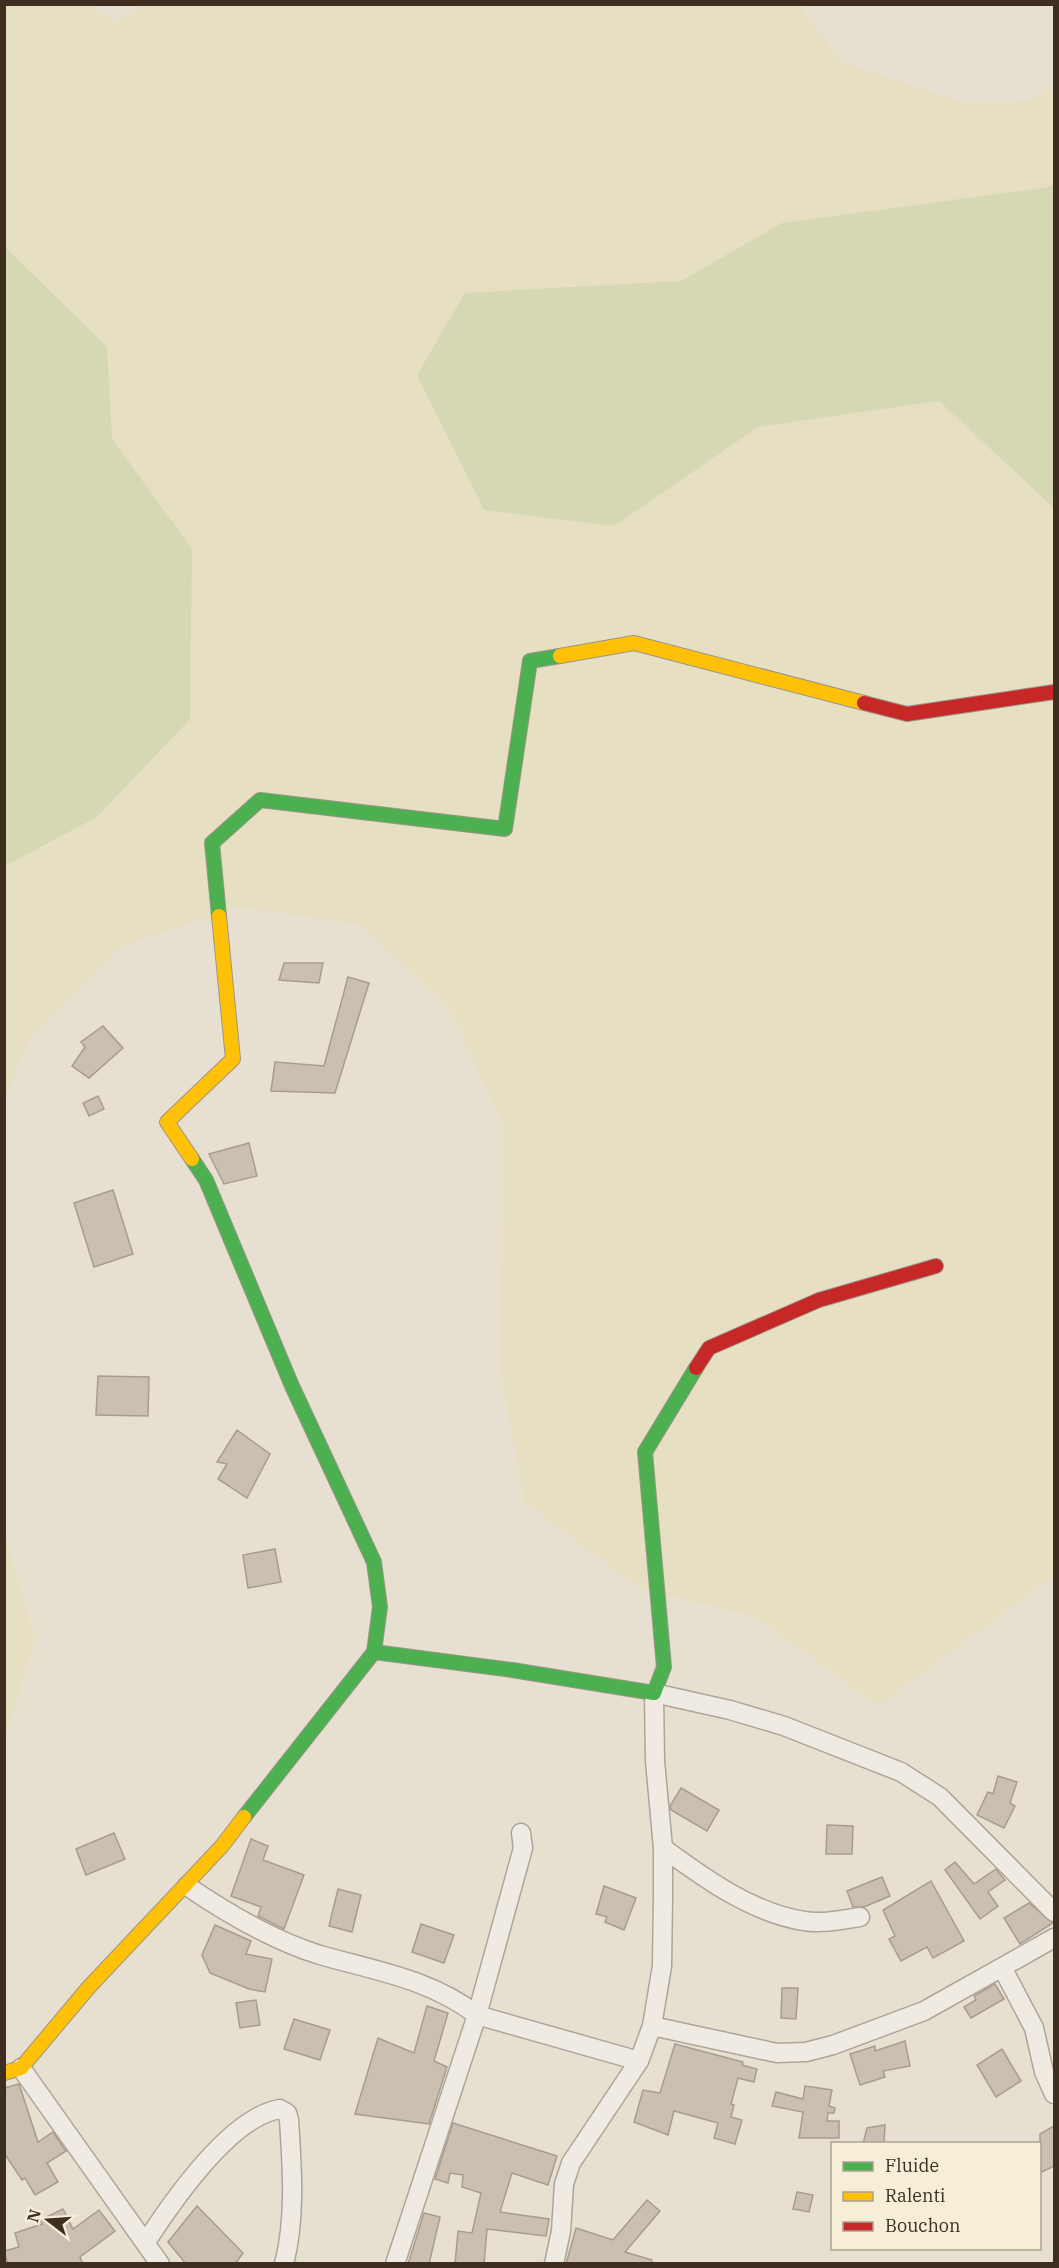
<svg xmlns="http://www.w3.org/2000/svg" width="1059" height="2268" font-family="'IBM Plex Serif',serif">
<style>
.farmland{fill:#e6dfc2}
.green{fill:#d6d7b3}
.building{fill:#cbbfb2;stroke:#a89c90;stroke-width:1.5}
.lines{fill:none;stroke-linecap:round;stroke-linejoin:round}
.street-casing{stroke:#ada599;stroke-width:21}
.fast-casing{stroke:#9c958a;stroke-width:16}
.slow-casing{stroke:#9c958a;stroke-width:16}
.jam-casing{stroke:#9c958a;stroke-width:16}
.street{stroke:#efebe3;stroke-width:18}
.fast{stroke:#4caf50;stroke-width:14}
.slow{stroke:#ffc107;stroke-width:14}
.jam{stroke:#c62828;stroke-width:14}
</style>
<rect width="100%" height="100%" fill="#e7e0d1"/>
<g class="farmland">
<polygon points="144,4 799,5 842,62 968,103 1032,101 1054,83 1054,183 1049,187 782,223 681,281 466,293 614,526 758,427 939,401 1054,508 1054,1575 879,1706 755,1617 638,1588 525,1503 501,1375 503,1121 449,1009 361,925 240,907 121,947 29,1039 5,1099 5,866 97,817 190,719 192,549 112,439 107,347 5,246 5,5 88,5 117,23"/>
<polygon points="4,1530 35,1639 5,1739 4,1739"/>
</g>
<g class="green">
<polygon points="1054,183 1054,508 939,401 758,427 614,526 484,510 417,375 465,293 681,281 782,223 1049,187"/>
<polygon points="4,246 107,347 112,439 192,549 190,719 97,817 5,866"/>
</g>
<g class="building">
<polygon points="284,963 323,963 319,983 279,980"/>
<polygon points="348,977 369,983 335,1093 271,1091 275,1062 324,1066"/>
<polygon points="103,1026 123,1048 89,1078 72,1066 85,1047 81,1042"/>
<polygon points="98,1096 104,1109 89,1116 83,1103"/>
<polygon points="249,1143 257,1176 224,1184 209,1154"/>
<polygon points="113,1190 133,1254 94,1267 74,1203"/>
<polygon points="98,1376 149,1377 148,1416 96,1415"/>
<polygon points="237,1430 270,1454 247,1498 218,1479 227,1464 217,1462"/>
<polygon points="275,1549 281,1582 248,1588 243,1555"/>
<polygon points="998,1776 1017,1782 1010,1803 1015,1806 1004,1828 977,1815 988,1792 993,1794"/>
<polygon points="681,1788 719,1810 707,1831 671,1810 670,1806"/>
<polygon points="827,1825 853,1826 852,1854 826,1854"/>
<polygon points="114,1833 125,1859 86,1875 76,1849"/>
<polygon points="251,1839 268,1846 263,1860 304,1875 284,1929 258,1916 261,1907 231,1896"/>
<polygon points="955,1862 974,1884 996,1869 1005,1880 988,1892 998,1906 980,1919 945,1870"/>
<polygon points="882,1877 890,1896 864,1907 853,1907 847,1891"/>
<polygon points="931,1881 964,1941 933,1958 927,1947 901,1961 889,1939 895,1936 883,1910"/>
<polygon points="604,1886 636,1898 624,1930 605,1922 607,1917 596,1914"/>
<polygon points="338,1889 361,1895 352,1932 329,1926"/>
<polygon points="1029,1903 1053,1923 1020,1944 1004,1918"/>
<polygon points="421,1924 454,1935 444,1963 412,1952"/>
<polygon points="215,1925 251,1941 246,1954 272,1959 265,1992 249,1989 210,1973 202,1955"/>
<polygon points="995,1984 1004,1999 971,2018 964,2007 976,2000 974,1996"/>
<polygon points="782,1988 798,1988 796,2019 781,2018"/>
<polygon points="256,2000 260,2025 240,2028 236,2003"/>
<polygon points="427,2006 448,2013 434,2061 447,2067 429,2124 355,2114 378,2038 414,2053"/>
<polygon points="294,2019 330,2030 320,2060 284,2049"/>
<polygon points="905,2041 910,2066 883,2071 885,2077 860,2085 850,2054 875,2046 875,2051"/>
<polygon points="675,2044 743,2062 742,2065 757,2069 754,2082 738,2078 731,2104 734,2105 731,2117 742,2120 735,2144 714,2138 718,2123 674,2111 668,2135 634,2122 643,2090 660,2093"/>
<polygon points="1002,2049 1021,2081 996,2097 977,2065"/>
<polygon points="19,2084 38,2142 53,2132 66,2151 47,2163 58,2182 35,2195 25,2178 22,2180 4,2153 4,2088"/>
<polygon points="805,2086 832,2090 829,2106 835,2108 834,2113 828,2113 827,2121 839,2121 839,2138 799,2138 803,2112 772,2106 776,2092 803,2099"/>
<polygon points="453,2123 557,2156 548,2185 512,2173 500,2212 549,2219 546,2236 487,2229 484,2264 455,2264 458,2231 472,2233 481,2193 462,2187 463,2175 450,2173 448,2183 435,2179"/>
<polygon points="885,2125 884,2144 863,2144 867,2128"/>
<polygon points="1054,2126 1054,2166 1040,2173 1040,2134"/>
<polygon points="797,2192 813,2195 809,2212 793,2209"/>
<polygon points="647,2200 660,2211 625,2252 652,2260 651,2264 566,2264 576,2228 613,2240"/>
<polygon points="197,2206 243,2253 235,2264 186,2264 168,2242"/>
<polygon points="63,2209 73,2229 99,2210 115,2231 80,2257 83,2264 8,2264 4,2251 19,2247 15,2233 42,2224 40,2220"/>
<polygon points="424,2213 440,2217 429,2264 408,2264"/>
</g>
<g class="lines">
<g class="street-casing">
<g id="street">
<polyline points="521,1833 523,1848 477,2015 639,2061"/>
<path d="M 663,1848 C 704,1878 752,1913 804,1921 C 822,1924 841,1920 860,1917"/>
<path d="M 187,1886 C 228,1914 272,1940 320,1955 C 376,1971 430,1979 477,2015 L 395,2264"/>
<polyline points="1003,1969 1034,2028 1044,2072 1054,2094"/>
<polyline points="652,2026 777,2053 806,2052 833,2045 924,2011 1054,1938"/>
<polyline points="21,2068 160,2264"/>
<path d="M 146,2242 C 172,2202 230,2117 280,2109 L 287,2113 L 289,2120 C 292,2166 296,2218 284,2264"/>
<polyline points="554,2264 561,2231 564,2184 571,2163 639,2061 652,2026 662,1966 663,1897 663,1848 655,1761 654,1693 730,1710 784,1726 901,1772 940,1797 1054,1912"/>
</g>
</g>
<g class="fast-casing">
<g id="fast">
<polyline points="219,916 212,843 260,800 505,829 530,661 560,656"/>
<polyline points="192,1159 206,1180 292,1386 374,1562 380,1607 374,1652"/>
<polyline points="244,1817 374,1652 512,1670 654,1693 664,1667 645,1452 696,1368"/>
</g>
</g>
<g class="slow-casing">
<g id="slow">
<polyline points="560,656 634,643 864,703"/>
<polyline points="192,1159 167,1122 233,1059 219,916"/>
<polyline points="4,2073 21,2068 89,1987 222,1846 244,1817"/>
</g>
</g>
<g class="jam-casing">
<g id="jam">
<polyline points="864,703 907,714 1054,692"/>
<polyline points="696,1368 709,1348 819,1300 936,1266"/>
</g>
</g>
<use href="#street" class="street"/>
<use href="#fast" class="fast"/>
<use href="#slow" class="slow"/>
<use href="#jam" class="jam"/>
</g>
<rect width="1059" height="2268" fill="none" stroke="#3d2e20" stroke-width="12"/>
<rect x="831" y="2142" width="210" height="108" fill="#f7eed8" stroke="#ada18e" stroke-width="1.5"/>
<rect x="843" y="2162" width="30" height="9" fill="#4caf50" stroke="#ada18e" stroke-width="1.5"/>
<text x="885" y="2172" font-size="18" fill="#3d2e20">Fluide</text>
<rect x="843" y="2192" width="30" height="9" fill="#ffc107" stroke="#ada18e" stroke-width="1.5"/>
<text x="885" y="2202" font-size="18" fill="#3d2e20">Ralenti</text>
<rect x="843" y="2222" width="30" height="9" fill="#c62828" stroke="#ada18e" stroke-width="1.5"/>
<text x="885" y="2232" font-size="18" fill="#3d2e20">Bouchon</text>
<g transform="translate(48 2220) rotate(287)" stroke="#f7eed8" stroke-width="4.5" paint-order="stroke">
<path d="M0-4.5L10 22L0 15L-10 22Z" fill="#3d2e20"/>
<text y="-9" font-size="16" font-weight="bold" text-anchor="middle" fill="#3d2e20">N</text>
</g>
</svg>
